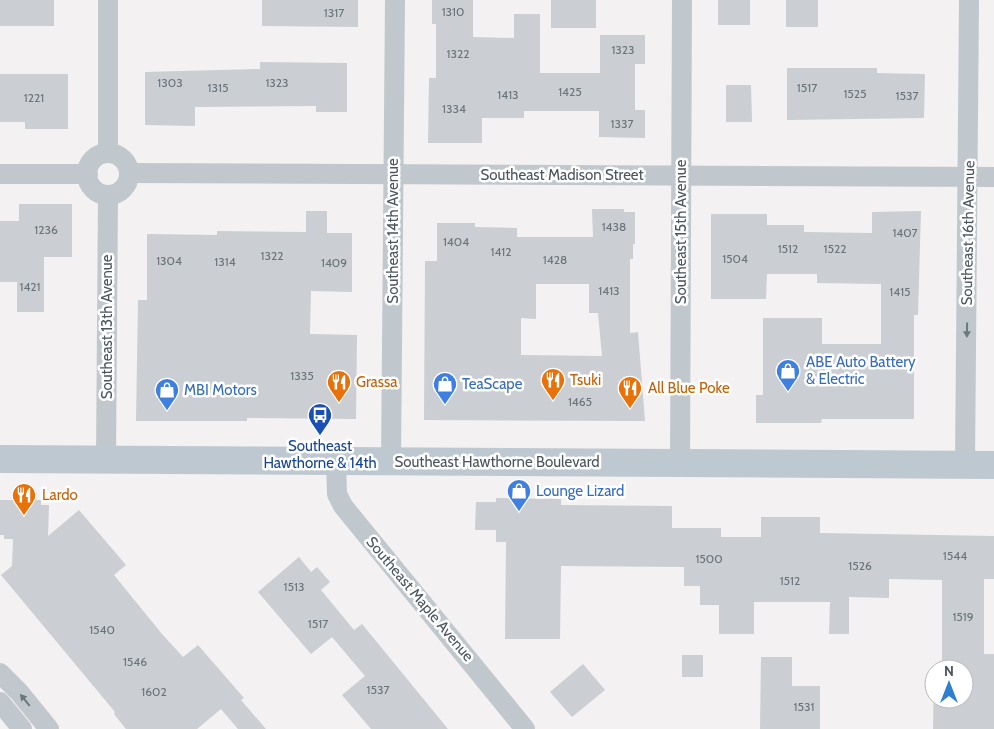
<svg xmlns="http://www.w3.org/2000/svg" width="994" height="729" font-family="Cabin,sans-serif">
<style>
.building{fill:#cbced2;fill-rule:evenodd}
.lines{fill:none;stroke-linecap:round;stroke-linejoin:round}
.minor{stroke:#c0c8cd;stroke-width:20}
.secondary{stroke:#bec8d0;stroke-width:28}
.oneway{fill:#6d787e}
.labels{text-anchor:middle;stroke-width:5;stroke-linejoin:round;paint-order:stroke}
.number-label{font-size:12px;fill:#6a737a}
.street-label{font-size:15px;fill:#4a555c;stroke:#fff}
.shop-label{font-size:15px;fill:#366cbe;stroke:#fff;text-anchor:start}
.food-label{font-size:15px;fill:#c56008;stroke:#fff;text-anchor:start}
.transit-label{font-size:15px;fill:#164399;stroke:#fff}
</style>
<rect width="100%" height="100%" fill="#f3f1f1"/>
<g class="building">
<rect x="0" y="0" width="54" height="26"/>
<polygon points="262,0 358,0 358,27 262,26"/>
<polygon points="432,0 473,0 473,37 514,38 514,14 540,14 540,73 600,73 600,35 645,35 645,64 635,64 635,110 645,110 645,138 599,137 599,111 524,111 524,118 482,118 482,143 428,143 429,78 436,78 436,24 432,24"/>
<rect x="551" y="0" width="45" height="28"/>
<rect x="718" y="0" width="32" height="25"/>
<rect x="786" y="0" width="32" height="27"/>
<polygon points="260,62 347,63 347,112 316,112 316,106 195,107 195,126 145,125 145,72 260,69"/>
<polygon points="787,68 877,68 877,73 925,74 924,118 787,120"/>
<polygon points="0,74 68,74 68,129 25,129 25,122 0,122"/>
<polygon points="726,85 751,85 752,122 726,122"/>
<polygon points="19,204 72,204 72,257 44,257 44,312 17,312 17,282 0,282 0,221 19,221"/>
<path d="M 592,209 L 624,209 L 624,212 L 635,212 L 635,244 L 633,244 L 633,259 L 630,259 L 630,333 L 638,332 L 645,421 L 424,420 L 425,261 L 437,261 L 437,223 L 475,223 L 475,227 L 517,228 L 517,237 L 593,237 ZM 536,284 L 589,284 L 589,313 L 598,313 L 602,356 L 521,355 L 521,318 L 536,319 Z"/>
<polygon points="306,211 327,211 327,233 352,233 352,292 311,291 310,334 357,335 356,419 247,418 247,421 136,421 138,300 147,300 147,234 217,235 217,231 306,232"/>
<polygon points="921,211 918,315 914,315 914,419 822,419 821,423 756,423 756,395 763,395 763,318 822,318 822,344 881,344 881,284 817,283 817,274 767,274 766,299 711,299 711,214 767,214 767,225 804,225 804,232 872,233 872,212"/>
<polygon points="496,498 561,499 561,505 672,506 672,528 721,528 721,537 761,537 761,517 820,517 820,533 994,536 994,579 984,579 984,654 994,654 994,729 933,729 934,671 934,699 964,699 964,669 942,669 942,580 889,579 889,598 849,597 849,634 829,634 830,602 754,602 754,634 719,634 719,605 700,605 700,586 684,586 684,567 561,566 560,639 505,639 506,542 496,542 496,530 475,530 476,502 496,502"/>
<polygon points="0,500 41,500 41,505 49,505 48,536 79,510 126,565 114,575 162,634 183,657 198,645 244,698 241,700 266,729 238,729 221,709 197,729 126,729 114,714 115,712 1,575 12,566 13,539 4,539 4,535 0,535"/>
<polygon points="299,557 311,572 317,567 330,582 321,590 354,630 362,624 448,729 371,729 342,695 365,676 332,637 311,654 258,592"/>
<rect x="682" y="655" width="21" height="22"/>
<polygon points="761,657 792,657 792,686 820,686 820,729 760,729"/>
<polygon points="583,664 605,690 572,717 550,692"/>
</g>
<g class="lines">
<g class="minor">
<polyline points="108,0 108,153"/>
<circle cx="108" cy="174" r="21"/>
<polyline points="129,173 994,177"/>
<polyline points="0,174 88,174"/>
<polyline points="106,460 108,195"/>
<polyline points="336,461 337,494 343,506 525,729"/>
<polyline points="391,462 395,0"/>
<polyline points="680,464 682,0"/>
<polyline points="965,465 969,0"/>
<polyline points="0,673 19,692 49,729"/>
<polyline points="0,702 22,729"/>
</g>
<polyline class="secondary" points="0,459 994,465"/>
</g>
<defs><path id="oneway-solid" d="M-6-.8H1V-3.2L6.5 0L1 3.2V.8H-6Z" transform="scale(1.25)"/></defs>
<g class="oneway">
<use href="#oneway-solid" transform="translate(967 330) rotate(91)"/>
<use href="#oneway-solid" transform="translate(25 700) rotate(-129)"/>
</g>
<defs>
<g id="shop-pin" transform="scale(1.25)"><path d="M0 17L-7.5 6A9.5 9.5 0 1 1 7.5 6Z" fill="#3f7fe0" stroke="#fff"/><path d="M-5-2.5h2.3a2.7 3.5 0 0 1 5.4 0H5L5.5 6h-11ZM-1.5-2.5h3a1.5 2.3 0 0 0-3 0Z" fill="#fff"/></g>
<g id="restaurant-pin" transform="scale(1.25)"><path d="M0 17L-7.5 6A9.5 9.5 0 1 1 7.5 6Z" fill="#e8710a" stroke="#fff"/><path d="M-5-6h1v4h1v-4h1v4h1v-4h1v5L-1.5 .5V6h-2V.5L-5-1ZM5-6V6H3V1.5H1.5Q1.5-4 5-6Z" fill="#fff"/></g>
<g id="bus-pin" transform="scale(1.25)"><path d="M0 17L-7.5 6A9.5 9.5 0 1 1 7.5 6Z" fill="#1a4fb4" stroke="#fff"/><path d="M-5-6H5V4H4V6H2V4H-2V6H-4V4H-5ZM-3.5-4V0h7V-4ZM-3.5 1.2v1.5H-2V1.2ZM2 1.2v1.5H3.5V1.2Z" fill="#fff"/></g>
</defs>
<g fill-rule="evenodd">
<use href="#shop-pin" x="788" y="371"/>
<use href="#restaurant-pin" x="553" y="380"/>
<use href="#restaurant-pin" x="339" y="382"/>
<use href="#shop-pin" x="445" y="384"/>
<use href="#restaurant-pin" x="630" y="388"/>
<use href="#shop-pin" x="167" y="390"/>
<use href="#bus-pin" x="320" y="415"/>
<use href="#shop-pin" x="519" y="491"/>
<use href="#restaurant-pin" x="24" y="495"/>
</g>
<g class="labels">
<g class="number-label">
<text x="453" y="16">1310</text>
<text x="334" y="17">1317</text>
<text x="623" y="54">1323</text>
<text x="458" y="58">1322</text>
<text x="170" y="87">1303</text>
<text x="277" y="87">1323</text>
<text x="218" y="92">1315</text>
<text x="807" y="92">1517</text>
<text x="570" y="96">1425</text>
<text x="855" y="98">1525</text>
<text x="508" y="99">1413</text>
<text x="907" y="100">1537</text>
<text x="34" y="102">1221</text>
<text x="454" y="113">1334</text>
<text x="622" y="128">1337</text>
<text x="614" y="231">1438</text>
<text x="46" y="234">1236</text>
<text x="905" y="237">1407</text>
<text x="456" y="246">1404</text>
<text x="788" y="253">1512</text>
<text x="835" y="253">1522</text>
<text x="501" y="256">1412</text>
<text x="272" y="260">1322</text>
<text x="735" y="263">1504</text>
<text x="555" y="264">1428</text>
<text x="169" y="265">1304</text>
<text x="225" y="266">1314</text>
<text x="334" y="267">1409</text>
<text x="30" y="291">1421</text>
<text x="609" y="295">1413</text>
<text x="900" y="296">1415</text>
<text x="302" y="380">1335</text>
<text x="580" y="406">1465</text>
<text x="955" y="560">1544</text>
<text x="709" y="563">1500</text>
<text x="860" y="570">1526</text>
<text x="790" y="585">1512</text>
<text x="294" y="591">1513</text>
<text x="963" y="621">1519</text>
<text x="318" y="628">1517</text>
<text x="102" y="634">1540</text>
<text x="135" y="666">1546</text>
<text x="378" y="694">1537</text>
<text x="154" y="696">1602</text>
<text x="804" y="711">1531</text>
</g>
<g class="street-label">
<text x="562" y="180">Southeast Madison Street</text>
<text transform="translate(393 231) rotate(-90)" y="5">Southeast 14th Avenue</text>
<text transform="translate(681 232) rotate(-90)" y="5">Southeast 15th Avenue</text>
<text transform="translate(968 233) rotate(-89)" y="5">Southeast 16th Avenue</text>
<text transform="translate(107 327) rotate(-90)" y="5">Southeast 13th Avenue</text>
<text x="497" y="467">Southeast Hawthorne Boulevard</text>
<text transform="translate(420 599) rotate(50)" y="5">Southeast Maple Avenue</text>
</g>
<g class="shop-label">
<text x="806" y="367">ABE Auto Battery<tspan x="806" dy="17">&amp; Electric</tspan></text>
<text x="462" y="389">TeaScape</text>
<text x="184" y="395">MBI Motors</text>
<text x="536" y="496">Lounge Lizard</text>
</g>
<g class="food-label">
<text x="570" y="385">Tsuki</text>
<text x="356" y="387">Grassa</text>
<text x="648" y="393">All Blue Poke</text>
<text x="42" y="500">Lardo</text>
</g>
<g class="transit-label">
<text x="320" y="451">Southeast<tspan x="320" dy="17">Hawthorne &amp; 14th</tspan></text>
</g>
</g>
<g transform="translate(949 684)"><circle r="24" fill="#ffffff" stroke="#b7bbbe"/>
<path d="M0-4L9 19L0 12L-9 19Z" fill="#2d7fd1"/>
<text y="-8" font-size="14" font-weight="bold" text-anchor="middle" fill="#4a555c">N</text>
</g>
</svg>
